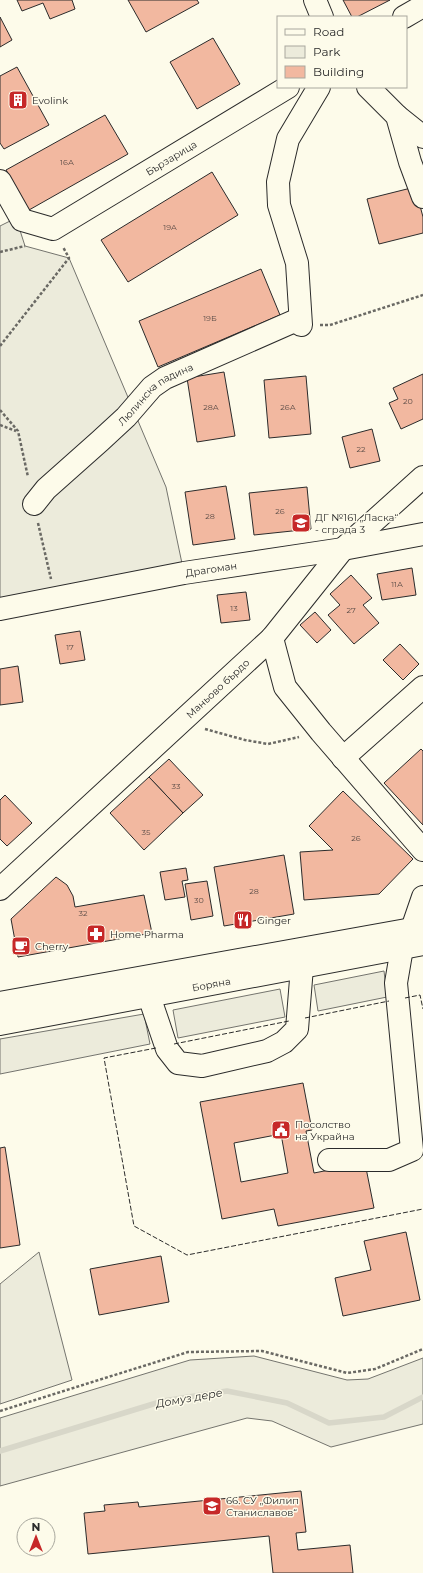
<svg xmlns="http://www.w3.org/2000/svg" width="423" height="1573" font-family="Montserrat,sans-serif">
<style>
.green{fill:#ecebdb;stroke:#74746e}
.lines{fill:none;stroke-linecap:round;stroke-linejoin:round}
.stream{stroke:#d8d7c9;stroke-width:5.5}
.building{fill:#f2b8a0;stroke:#2b2b2b;fill-rule:evenodd}
.minor-casing{stroke:#2b2b2b;stroke-width:24}
.path{stroke:#6a6964;stroke-width:2.5;stroke-dasharray:3 2;stroke-linecap:butt}
.minor{stroke:#fdfbea;stroke-width:22}
.fence{stroke:#2b2b2b;stroke-width:1;stroke-dasharray:5 2;stroke-linecap:butt}
.labels{text-anchor:middle;stroke-width:3;stroke-linejoin:round;paint-order:stroke}
.number-label{font-size:8px;fill:#5d4e48}
.poi-label{font-size:10px;fill:#2b2b2b;stroke:#fdfbea;text-anchor:start}
.street-label{font-size:10px;fill:#2b2b2b;stroke:#fdfbea}
.water-label{font-size:11px;font-style:italic;fill:#2b2b2b;stroke:#fdfbea}
</style>
<rect width="100%" height="100%" fill="#fdfbea"/>
<g class="green">
<polygon points="16,218 25,246 69,258 166,487 184,573 0,609 0,226"/>
<polygon points="384,971 387,997 318,1011 314,985"/>
<polygon points="280,989 285,1017 178,1038 173,1010"/>
<polygon points="144,1014 150,1044 0,1074 0,1039"/>
<polygon points="39,1252 72,1380 0,1404 0,1284"/>
<polygon points="254,1356 347,1380 368,1379 423,1358 423,1424 331,1447 272,1421 247,1418 0,1486 0,1418 190,1360"/>
</g>
<g class="lines">
<polyline class="stream" points="0,1451 163,1401 227,1391 287,1403 329,1423 384,1417 423,1397"/>
</g>
<g class="building">
<polygon points="17,0 72,0 75,9 50,19 43,3 22,11"/>
<polygon points="128,0 197,0 199,3 146,32"/>
<polygon points="343,0 390,0 357,17 352,17"/>
<polygon points="0,17 12,40 0,47"/>
<polygon points="213,38 240,84 197,109 170,62"/>
<polygon points="17,67 49,125 4,149 0,143 0,76"/>
<polygon points="105,115 128,154 29,210 6,170"/>
<polygon points="212,172 238,215 128,282 101,240"/>
<polygon points="415,187 423,217 423,233 379,244 367,199"/>
<polygon points="261,269 280,315 158,367 139,321"/>
<polygon points="224,372 235,436 197,442 187,378"/>
<polygon points="423,374 423,419 401,429 389,403 398,399 393,388"/>
<polygon points="306,376 311,434 269,438 264,380"/>
<polygon points="372,429 380,461 350,468 342,437"/>
<polygon points="226,486 235,539 193,545 185,492"/>
<polygon points="307,487 311,529 254,535 249,493"/>
<polygon points="412,568 416,595 382,600 377,574"/>
<polygon points="351,575 372,598 363,605 379,623 354,644 328,615 340,605 330,594"/>
<polygon points="246,592 250,620 221,623 217,595"/>
<polygon points="315,612 331,630 317,643 300,625"/>
<polygon points="80,631 85,660 60,664 55,635"/>
<polygon points="400,644 419,664 403,680 383,660"/>
<polygon points="18,666 23,702 0,705 0,669"/>
<polygon points="421,749 423,751 423,825 384,783"/>
<polygon points="169,759 203,795 183,813 149,777"/>
<polygon points="149,777 183,813 144,850 110,813"/>
<polygon points="343,791 413,859 379,894 304,900 300,852 333,850 309,826"/>
<polygon points="5,795 32,823 7,846 0,839 0,800"/>
<polygon points="284,855 294,914 224,926 214,867"/>
<polygon points="186,868 188,880 182,881 185,897 165,900 160,872"/>
<polygon points="56,877 67,885 73,896 75,907 144,895 152,933 18,957 11,919"/>
<polygon points="207,881 213,916 191,920 185,884"/>
<path d="M 303,1083 L 312,1130 L 306,1131 L 314,1173 L 365,1163 L 374,1208 L 278,1226 L 274,1209 L 222,1219 L 200,1102 ZM 281,1134 L 288,1173 L 241,1182 L 234,1143 Z"/>
<polygon points="5,1147 20,1245 0,1248 0,1148"/>
<polygon points="406,1232 420,1300 343,1316 335,1278 371,1270 364,1241"/>
<polygon points="161,1256 169,1302 99,1315 90,1269"/>
<polygon points="301,1491 306,1532 296,1533 298,1550 350,1545 353,1573 273,1573 269,1536 88,1554 84,1513 105,1511 104,1505 138,1502 139,1507"/>
</g>
<g class="lines">
<g class="minor-casing">
<g id="minor">
<polyline points="315,0 322,17"/>
<polyline points="404,17 423,6"/>
<polyline points="368,87 397,116 410,162 423,197"/>
<polyline points="397,116 423,137"/>
<path id="s1" d="M 0,181 L 22,220 L 53,229 L 288,87"/>
<polyline points="301,325 297,263 279,205 278,182 288,139 319,87"/>
<path id="s2" d="M 34,504 L 46,489 L 100,441 L 126,417 L 152,387 L 165,378 L 299,319"/>
<path id="s3" d="M 0,609 L 184,573 L 343,549 L 423,534"/>
<polyline points="272,638 285,687 321,732 423,850"/>
<polyline points="343,758 423,687"/>
<path id="s4" d="M 0,889 L 272,638 L 343,549 L 423,477"/>
<polyline points="412,929 423,897"/>
<polyline points="149,996 167,1049 178,1063 202,1066 267,1051 284,1042 297,1029 302,967"/>
<polyline points="0,1003 423,927"/>
<path id="s5" d="M 0,1024 L 423,944"/>
<polyline points="329,1160 389,1160 412,1150 396,983 402,948"/>
</g>
</g>
<g class="path">
<polyline points="0,252 25,246"/>
<polyline points="320,325 330,325 423,295"/>
<polyline points="0,346 69,258 63,247"/>
<polyline points="0,410 18,431 28,477"/>
<polyline points="0,425 16,431"/>
<polyline points="38,523 51,579"/>
<polyline points="205,729 245,740 268,744 299,737"/>
<polyline points="0,1411 188,1352 262,1351 347,1373 375,1369 423,1349"/>
</g>
<use href="#minor" class="minor"/>
<g class="fence">
<polyline points="405,998 420,995 423,1009"/>
<polyline points="305,1018 389,1001"/>
<polyline points="174,1044 289,1021"/>
<polyline points="156,1048 104,1058 134,1226 187,1255 423,1209"/>
</g>
</g>
<defs>
<g id="building-square" transform="scale(1)"><rect x="-9" y="-9" width="18" height="18" rx="4" fill="#c62828" stroke="#fdfbea"/><path d="M-4-6H4V6H1V3H-1V6H-4ZM-2.5-4.3h1.7v1.8h-1.7ZM.8-4.3h1.7v1.8H.8ZM-2.5-1h1.7V.8h-1.7ZM.8-1h1.7V.8H.8Z" fill="#fff"/></g>
<g id="school-square" transform="scale(1)"><rect x="-9" y="-9" width="18" height="18" rx="4" fill="#c62828" stroke="#fdfbea"/><path d="M0-5L7-2L0 1L-7-2ZM-4 1L0 2.5L4 1V4Q0 6-4 4Z" fill="#fff"/></g>
<g id="restaurant-square" transform="scale(1)"><rect x="-9" y="-9" width="18" height="18" rx="4" fill="#c62828" stroke="#fdfbea"/><path d="M-5-6h1v4h1v-4h1v4h1v-4h1v5L-1.5 .5V6h-2V.5L-5-1ZM5-6V6H3V1.5H1.5Q1.5-4 5-6Z" fill="#fff"/></g>
<g id="pharmacy-square" transform="scale(1)"><rect x="-9" y="-9" width="18" height="18" rx="4" fill="#c62828" stroke="#fdfbea"/><path d="M-2-6h4v4h4v4h-4v4h-4v-4h-4v-4h4Z" fill="#fff"/></g>
<g id="cafe-square" transform="scale(1)"><rect x="-9" y="-9" width="18" height="18" rx="4" fill="#c62828" stroke="#fdfbea"/><path d="M-5.5-4.5H6V0H3Q3 3.5 0 3.5H-2.5Q-5.5 3.5-5.5 0ZM3-3.2v2h1.7v-2ZM-6 4.5H4V6H-6Z" fill="#fff"/></g>
<g id="civic-square" transform="scale(1)"><rect x="-9" y="-9" width="18" height="18" rx="4" fill="#c62828" stroke="#fdfbea"/><path d="M-.6-6.5H3V-4.5H.6V-3L4-1V1h2V6H-6V1h2V-1L-.6-3ZM-1.2 2.5V6h2.4V2.5Z" fill="#fff"/></g>
</defs>
<g fill-rule="evenodd">
<use href="#building-square" x="18" y="100"/>
<use href="#school-square" x="301" y="523"/>
<use href="#restaurant-square" x="243" y="920"/>
<use href="#pharmacy-square" x="96" y="934"/>
<use href="#cafe-square" x="21" y="946"/>
<use href="#civic-square" x="281" y="1130"/>
<use href="#school-square" x="212" y="1506"/>
</g>
<g class="labels">
<g class="number-label">
<text x="67" y="165">16А</text>
<text x="170" y="230">19A</text>
<text x="210" y="321">19Б</text>
<text x="408" y="404">20</text>
<text x="211" y="410">28А</text>
<text x="288" y="410">26А</text>
<text x="361" y="452">22</text>
<text x="280" y="514">26</text>
<text x="210" y="519">28</text>
<text x="397" y="587">11А</text>
<text x="234" y="611">13</text>
<text x="351" y="613">27</text>
<text x="70" y="650">17</text>
<text x="176" y="789">33</text>
<text x="146" y="835">35</text>
<text x="356" y="841">26</text>
<text x="254" y="894">28</text>
<text x="199" y="903">30</text>
<text x="83" y="916">32</text>
</g>
<g class="poi-label">
<text x="32" y="104">Evolink</text>
<text x="315" y="521">ДГ №161 „Ласка“<tspan x="315" dy="12">- сграда 3</tspan></text>
<text x="257" y="924">Ginger</text>
<text x="110" y="938">Home Pharma</text>
<text x="35" y="950">Cherry</text>
<text x="295" y="1128">Посолство<tspan x="295" dy="12">на Украйна</tspan></text>
<text x="226" y="1504">66. СУ „Филип<tspan x="226" dy="12">Станиславов“</tspan></text>
</g>
<g class="street-label">
<text dy="4" stroke="none"><textPath href="#s1" startOffset="215">Бързарица</textPath></text>
<text dy="4" stroke="none"><textPath href="#s2" startOffset="165">Люлинска падина</textPath></text>
<text dy="4" stroke="none"><textPath href="#s3" startOffset="215">Драгоман</textPath></text>
<text dy="4" stroke="none"><textPath href="#s4" startOffset="296">Маньово бърдо</textPath></text>
<text dy="4" stroke="none"><textPath href="#s5" startOffset="215">Боряна</textPath></text>
</g>
<g class="water-label">
<text transform="translate(189 1398) rotate(-10)" y="4">Домуз дере</text>
</g>
</g>
<rect x="277" y="16" width="130" height="72" fill="#fdfbea" stroke="#a9a89e"/>
<rect x="285" y="29" width="20" height="6" fill="#fdfbea" stroke="#a9a89e"/>
<text x="313" y="36" font-size="12" fill="#2b2b2b">Road</text>
<rect x="285" y="46" width="20" height="12" fill="#ecebdb" stroke="#a9a89e"/>
<text x="313" y="56" font-size="12" fill="#2b2b2b">Park</text>
<rect x="285" y="66" width="20" height="12" fill="#f2b8a0" stroke="#a9a89e"/>
<text x="313" y="76" font-size="12" fill="#2b2b2b">Building</text>
<g transform="translate(36 1537)"><circle r="19" fill="#fdfbea" stroke="#a9a89e"/>
<path d="M0-3L7 15L0 10L-7 15Z" fill="#c62828"/>
<text y="-6" font-size="11" font-weight="bold" text-anchor="middle" fill="#2b2b2b">N</text>
</g>
</svg>
